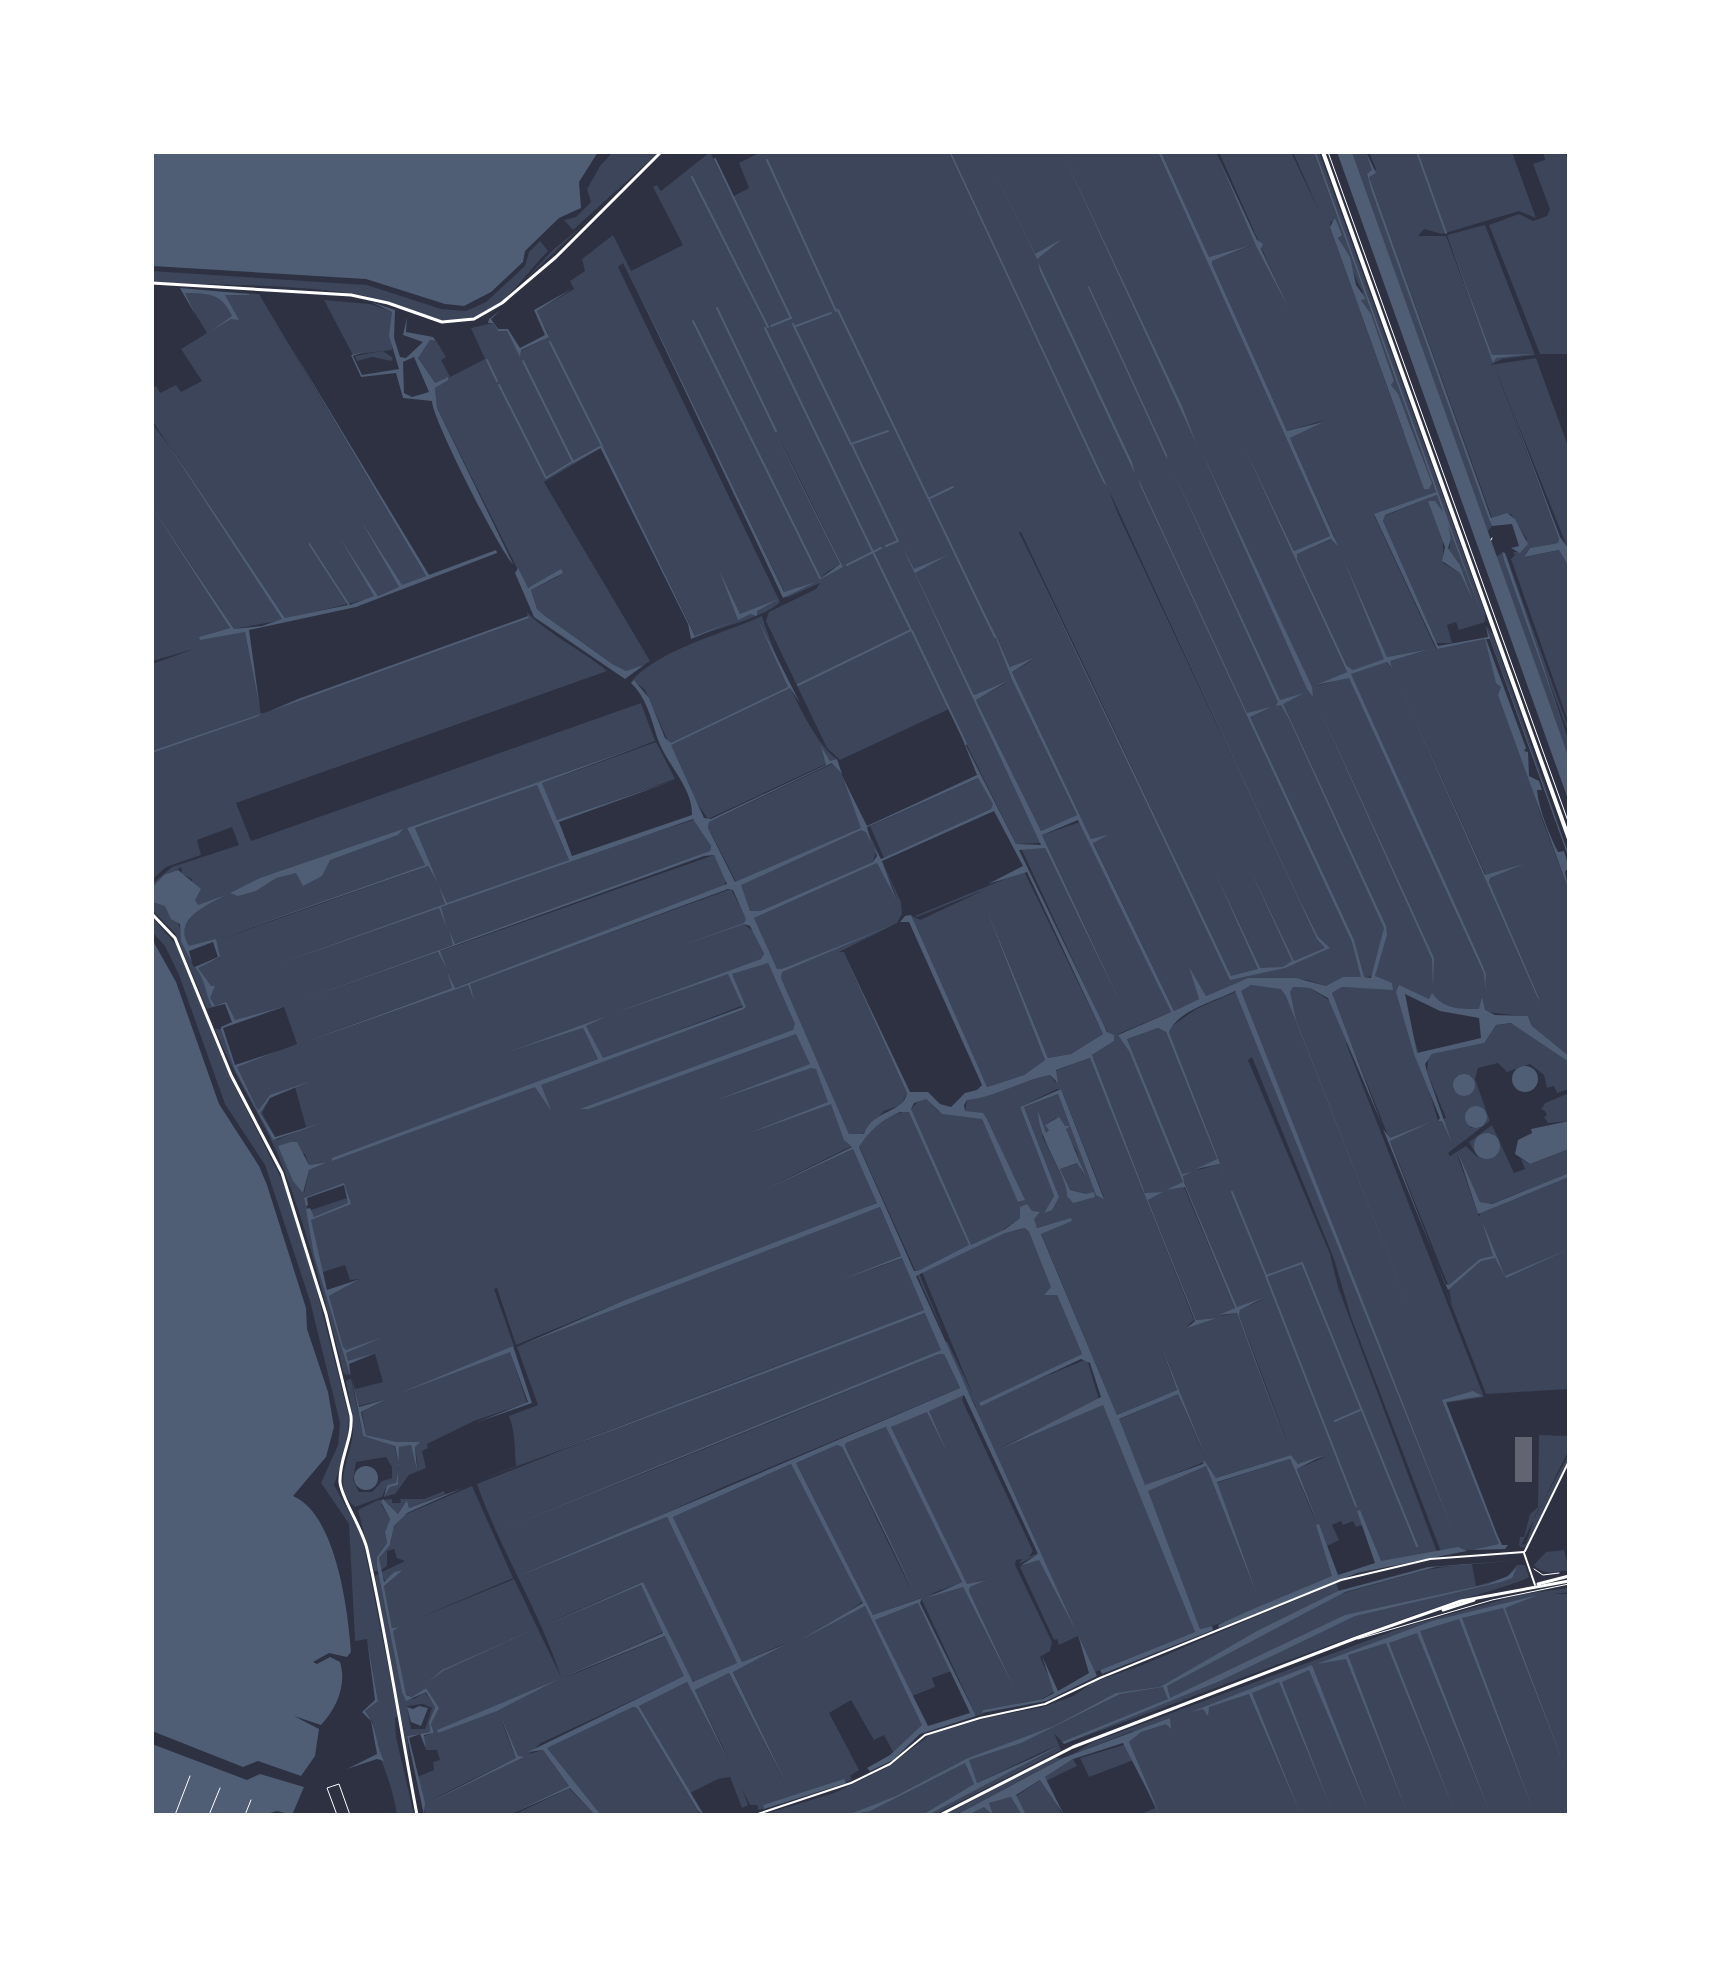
<svg xmlns="http://www.w3.org/2000/svg" width="1721" height="1967" font-family="'Times New Roman',serif">
<style>
.green{fill:#3c4559;fill-rule:evenodd}
.water{fill:#4f5d75;fill-rule:evenodd}
.lines{fill:none;stroke-linecap:round;stroke-linejoin:round}
.stream{stroke:#4f5d75;stroke-width:2}
.building{fill:#626471}
.path{stroke:#fff;stroke-width:1}
.service{stroke:#fff;stroke-width:1}
.minor{stroke:#fff;stroke-width:2}
.tertiary{stroke:#fff;stroke-width:3}
.secondary{stroke:#fff;stroke-width:3}
.primary{stroke:#fff;stroke-width:4}
</style>
<rect width="100%" height="100%" fill="#2d3142"/>
<g class="green">
<polygon points="613,152 659,152 573,230 564,220 576,217 591,202 587,189 600,166"/>
<path d="M 710,152 L 732,197 L 749,188 L 739,163 L 761,152 L 949,152 L 1106,487 L 951,152 L 1158,152 L 1330,536 L 1294,551 L 1237,432 L 1347,672 L 1316,686 L 1349,677 L 1484,974 L 1484,993 L 1486,974 L 1483,966 L 1350,674 L 1387,662 L 1391,668 L 1389,661 L 1429,649 L 1387,657 L 1340,551 L 1385,659 L 1353,670 L 1347,666 L 1297,559 L 1297,554 L 1335,538 L 1290,438 L 1322,421 L 1287,431 L 1212,264 L 1212,261 L 1252,245 L 1209,257 L 1161,152 L 1216,152 L 1255,243 L 1280,290 L 1219,152 L 1291,152 L 1319,211 L 1293,152 L 1314,152 L 1436,492 L 1374,515 L 1436,649 L 1488,638 L 1486,640 L 1489,651 L 1541,816 L 1569,891 L 1569,1056 L 1532,1026 L 1529,1017 L 1446,1007 L 1399,986 L 1438,1121 L 1446,1118 L 1427,1072 L 1428,1059 L 1432,1054 L 1483,1043 L 1496,1025 L 1515,1023 L 1569,1062 L 1569,1089 L 1557,1093 L 1554,1086 L 1547,1088 L 1544,1075 L 1530,1064 L 1507,1072 L 1498,1063 L 1478,1068 L 1475,1079 L 1490,1121 L 1448,1153 L 1450,1156 L 1466,1146 L 1478,1158 L 1469,1142 L 1492,1125 L 1514,1173 L 1525,1169 L 1521,1159 L 1530,1164 L 1569,1149 L 1569,1173 L 1491,1204 L 1480,1202 L 1457,1154 L 1479,1217 L 1481,1212 L 1569,1177 L 1569,1389 L 1486,1394 L 1444,1286 L 1452,1304 L 1448,1285 L 1350,1041 L 1346,1043 L 1484,1397 L 1445,1403 L 1502,1548 L 1441,1552 L 1352,1320 L 1334,1259 L 1252,1057 L 1248,1060 L 1330,1254 L 1338,1287 L 1437,1552 L 1381,1564 L 1365,1524 L 1356,1527 L 1353,1521 L 1343,1525 L 1341,1521 L 1332,1525 L 1339,1540 L 1327,1546 L 1336,1577 L 1236,1619 L 1200,1629 L 1147,1491 L 1206,1466 L 1259,1600 L 1216,1483 L 1290,1459 L 1316,1522 L 1297,1469 L 1325,1457 L 1298,1464 L 1291,1455 L 1216,1478 L 1204,1462 L 1145,1486 L 1118,1420 L 1178,1393 L 1204,1456 L 1161,1348 L 1177,1390 L 1117,1415 L 1041,1233 L 1071,1219 L 1036,1228 L 1026,1204 L 1020,1218 L 1004,1229 L 1016,1231 L 1025,1228 L 1029,1232 L 1052,1287 L 1045,1295 L 1057,1295 L 1082,1354 L 979,1404 L 1087,1359 L 1099,1400 L 1000,1448 L 1103,1404 L 1195,1632 L 1095,1672 L 1078,1636 L 1059,1645 L 1057,1639 L 1054,1640 L 1020,1567 L 1039,1558 L 1037,1555 L 1019,1564 L 1022,1559 L 1016,1560 L 1015,1565 L 1052,1642 L 1050,1651 L 1040,1657 L 1055,1691 L 1042,1699 L 983,1710 L 983,1714 L 976,1716 L 921,1598 L 873,1615 L 796,1463 L 837,1445 L 842,1447 L 913,1594 L 845,1446 L 846,1443 L 887,1427 L 962,1582 L 928,1595 L 963,1587 L 1018,1696 L 969,1591 L 970,1587 L 986,1579 L 967,1585 L 891,1427 L 964,1394 L 962,1400 L 1033,1551 L 1029,1557 L 1038,1553 L 972,1409 L 976,1407 L 944,1344 L 947,1341 L 973,1395 L 922,1272 L 919,1273 L 946,1339 L 859,1146 L 865,1135 L 883,1119 L 911,1109 L 920,1099 L 926,1099 L 939,1112 L 978,1117 L 982,1119 L 1019,1202 L 1024,1199 L 987,1119 L 965,1111 L 967,1100 L 1044,1076 L 1050,1075 L 1056,1083 L 1055,1071 L 1090,1058 L 1143,1188 L 1092,1055 L 1114,1041 L 1102,1023 L 1021,848 L 1045,848 L 1130,1023 L 1042,835 L 1080,822 L 1171,1012 L 1118,1034 L 1129,1051 L 1164,1132 L 1127,1039 L 1158,1028 L 1166,1032 L 1217,1159 L 1197,1170 L 1220,1164 L 1169,1032 L 1172,1026 L 1196,1009 L 1251,985 L 1310,988 L 1335,1004 L 1332,993 L 1342,987 L 1389,989 L 1375,976 L 1345,979 L 1326,986 L 1307,980 L 1248,978 L 1206,996 L 1193,976 L 1199,999 L 1174,1011 L 1093,842 L 1110,834 L 1091,839 L 1012,672 L 1034,659 L 1011,668 L 996,638 L 1012,680 L 1077,815 L 1041,831 L 976,700 L 1008,682 L 974,695 L 912,568 L 1042,843 L 1016,844 L 949,709 L 840,760 L 827,748 L 766,621 L 769,612 L 816,589 L 820,583 L 784,599 L 787,597 L 623,263 L 618,267 L 780,602 C 762,619 722,626 696,637 L 602,447 L 544,482 L 650,661 L 626,677 L 545,616 L 537,609 L 531,590 L 561,575 L 527,588 L 437,408 L 435,388 L 448,377 L 435,383 L 429,379 L 418,357 L 430,340 L 437,342 L 446,357 L 441,360 L 450,377 L 485,359 L 471,328 L 493,323 L 497,330 L 507,331 L 520,356 L 520,351 L 543,340 L 548,333 L 536,311 L 574,289 L 570,281 L 585,271 L 582,259 L 613,235 L 631,271 L 683,245 L 653,187 L 657,185 L 661,191 ZM 1331,220 C 1336,231 1358,287 1363,291 L 1361,300 L 1371,315 L 1394,381 L 1391,385 L 1409,422 L 1432,483 L 1403,431 L 1330,227 ZM 775,429 L 843,567 L 821,576 L 840,564 ZM 1109,491 L 1113,499 L 1240,774 L 1118,514 ZM 1019,532 L 1021,532 L 1176,861 ZM 1404,694 L 1486,876 L 1519,866 L 1490,878 L 1489,883 L 1539,998 L 1533,1013 L 1538,999 ZM 1463,1074 L 1472,1077 L 1467,1096 L 1462,1096 L 1453,1089 L 1456,1077 ZM 1057,1089 L 1061,1089 L 1104,1197 L 1096,1195 L 1058,1094 L 1024,1107 L 1059,1197 L 1044,1213 L 1054,1196 L 1020,1107 ZM 1473,1106 L 1480,1107 L 1487,1113 L 1486,1123 L 1480,1128 L 1471,1128 L 1466,1121 L 1466,1112 ZM 1056,1118 L 1076,1150 L 1084,1176 L 1078,1163 L 1059,1169 L 1070,1190 L 1086,1194 L 1068,1189 L 1042,1136 L 1050,1130 L 1045,1125 ZM 1491,1133 L 1498,1140 L 1497,1154 L 1493,1157 L 1479,1155 L 1476,1141 ZM 1184,1182 L 1237,1308 L 1264,1299 L 1239,1310 L 1239,1315 L 1291,1451 L 1237,1313 L 1220,1316 L 1235,1308 L 1184,1187 L 1173,1189 ZM 1143,1190 L 1147,1194 L 1162,1192 L 1148,1200 L 1196,1320 L 1216,1318 L 1187,1326 L 1194,1320 Z"/>
<path d="M 1316,152 L 1319,152 L 1485,613 L 1485,622 L 1459,630 L 1456,622 L 1447,625 L 1452,643 L 1436,643 L 1383,521 L 1384,516 L 1437,495 L 1457,547 ZM 1443,538 L 1451,539 L 1449,550 L 1460,565 L 1474,603 L 1460,573 L 1443,563 Z"/>
<polygon points="1352,152 1366,152 1373,170 1367,175 1492,526 1487,532"/>
<polygon points="1369,152 1512,152 1536,218 1519,211 1442,234 1424,229 1418,236 1446,236 1486,342 1447,235 1485,225 1535,355 1502,359 1490,365 1536,358 1569,449 1568,549 1495,367 1559,539 1558,543 1530,548 1524,557 1560,550 1569,567 1569,724 1511,559 1515,555 1513,552 1522,551 1527,539 1511,514 1492,518 1369,177 1376,169"/>
<polygon points="1543,152 1565,152 1569,163 1569,354 1540,354 1489,225 1519,214 1533,221 1547,216 1550,209 1533,164 1545,160"/>
<polygon points="581,227 523,282 554,249"/>
<path d="M 540,241 L 548,251 C 524,275 502,314 465,320 C 431,326 398,302 365,296 C 296,283 222,286 152,282 L 152,271 L 367,285 L 441,309 L 466,311 L 486,302 L 525,266 L 529,252 Z"/>
<path d="M 181,290 L 259,294 L 426,576 L 378,596 L 352,557 L 376,597 L 286,619 L 226,531 L 283,620 L 234,629 L 172,536 L 230,628 L 199,637 L 245,632 L 261,714 L 528,618 L 527,612 C 540,628 587,654 607,671 L 236,803 L 251,841 L 641,703 L 655,741 L 407,828 L 425,865 L 221,939 L 428,866 L 432,873 L 415,828 L 537,785 L 569,860 L 696,819 L 711,846 L 710,852 L 455,944 L 453,940 L 454,945 L 305,999 L 714,855 L 726,879 L 724,889 L 454,988 L 449,976 L 452,988 L 337,1030 L 468,984 L 470,990 L 469,984 L 731,889 L 747,919 L 745,925 L 753,931 L 852,1146 L 775,1184 L 853,1149 L 878,1202 L 859,1211 L 855,1216 L 880,1207 L 901,1256 L 868,1271 L 903,1258 L 924,1310 L 679,1403 L 926,1313 L 941,1346 L 941,1350 L 598,1492 L 939,1354 L 944,1354 L 960,1388 L 721,1488 L 587,1549 L 667,1517 L 737,1663 L 695,1683 L 678,1662 L 685,1676 L 541,1743 L 529,1754 L 543,1750 L 569,1786 L 509,1815 L 426,1815 L 417,1777 L 434,1770 L 433,1762 L 440,1760 L 437,1750 L 426,1750 L 424,1736 L 434,1733 L 431,1724 L 438,1710 L 426,1688 L 412,1697 L 405,1694 L 393,1631 L 398,1627 L 392,1628 L 384,1586 L 403,1570 L 394,1572 L 386,1582 L 380,1573 L 405,1561 L 397,1558 L 394,1549 L 387,1551 L 387,1566 L 380,1571 L 379,1558 L 391,1543 L 393,1528 L 404,1515 L 472,1486 L 513,1578 L 419,1618 L 514,1579 L 561,1677 C 539,1610 500,1550 477,1484 L 675,1405 L 516,1466 C 514,1447 516,1435 509,1416 L 538,1405 L 517,1347 L 827,1227 L 625,1300 L 516,1345 L 497,1288 L 494,1289 L 514,1346 L 390,1397 L 510,1351 L 527,1403 L 474,1421 L 427,1444 L 428,1448 L 422,1451 L 426,1468 L 409,1475 L 395,1494 L 384,1497 L 390,1487 L 398,1485 L 399,1447 L 411,1445 L 418,1468 L 415,1447 L 419,1442 L 397,1442 L 366,1435 L 362,1412 L 387,1399 L 358,1406 L 355,1389 L 383,1382 L 375,1354 L 349,1363 L 351,1375 L 344,1374 C 326,1305 309,1235 283,1167 C 264,1119 234,1077 215,1029 L 221,1029 L 235,1067 L 297,1044 L 284,1007 L 234,1023 L 226,1003 L 207,1009 L 175,933 L 152,910 L 152,902 C 156,904 161,903 165,906 C 183,919 183,948 194,967 L 220,958 L 216,941 L 189,947 C 180,933 184,925 194,914 L 192,879 L 182,874 L 181,867 L 152,888 L 152,884 L 172,867 L 239,845 L 232,827 L 197,840 L 201,855 L 166,867 L 152,880 L 152,664 L 194,649 L 152,661 L 152,423 L 187,471 L 152,420 L 152,389 L 156,386 L 160,393 L 176,385 L 181,392 L 202,381 L 181,349 L 207,333 ZM 744,1005 L 742,1010 L 540,1085 L 552,1111 L 535,1086 L 332,1161 L 598,1059 L 583,1028 L 513,1050 L 589,1024 L 585,1026 L 603,1059 ZM 747,1048 L 589,1109 L 582,1109 ZM 295,1087 L 306,1127 L 277,1140 L 262,1113 L 270,1098 ZM 279,1146 L 305,1154 L 309,1165 L 328,1162 L 309,1170 L 304,1193 ZM 344,1185 L 347,1198 L 308,1211 L 305,1198 ZM 345,1265 L 350,1280 L 360,1279 L 329,1296 L 342,1345 L 320,1273 ZM 643,1582 L 666,1636 L 564,1678 L 663,1632 L 641,1585 L 543,1625 ZM 501,1720 L 518,1757 L 524,1757 L 429,1801 L 516,1758 Z"/>
<polygon points="324,300 370,304 392,312 392,350 383,351 393,358 391,361 372,357 357,361 355,356 382,351 353,355"/>
<polygon points="1505,552 1569,730 1569,734 1529,629 1569,742 1569,758 1496,557 1502,553 1512,582"/>
<path d="M 762,616 C 771,646 809,741 837,759 L 831,762 L 828,758 L 826,764 L 708,819 L 693,797 L 645,690 L 634,681 L 630,683 C 658,649 723,634 762,616 Z"/>
<polygon points="1486,625 1493,635 1569,855"/>
<polygon points="656,742 675,779 557,821 553,817 542,783"/>
<path d="M 836,762 L 881,859 L 876,851 L 873,862 L 760,911 L 750,911 C 737,883 723,856 708,828 L 709,822 Z"/>
<polygon points="978,778 994,804 991,809 884,858 870,826"/>
<polygon points="882,861 901,902 902,914 897,923 839,952 844,952 907,1093 901,1105 884,1111 861,1136 849,1134 754,918 877,863 897,898"/>
<polygon points="1024,871 1103,1034 1071,1054 1048,1058 980,893 1045,1060 1024,1075 987,1087 910,920 912,916 920,920 984,890 917,917 915,916"/>
<path d="M 152,917 L 178,947 L 230,1077 L 283,1182 L 311,1268 L 349,1417 L 347,1446 L 334,1485 L 362,1536 L 398,1716 L 395,1718 L 396,1737 L 414,1815 L 397,1815 C 393,1789 385,1770 376,1746 C 371,1730 378,1726 365,1711 L 378,1700 L 367,1639 L 355,1641 L 349,1524 L 321,1483 L 338,1445 L 340,1423 L 310,1301 L 265,1165 L 225,1104 L 179,975 L 165,946 L 152,932 Z"/>
<polygon points="1569,1093 1569,1121 1548,1123 1544,1117 1547,1115 1545,1111 1541,1109 1545,1103"/>
<path d="M 351,1378 L 363,1436 L 394,1445 L 399,1465 L 396,1484 L 387,1485 L 382,1497 L 355,1507 C 330,1485 352,1457 353,1431 C 354,1414 349,1397 346,1381 ZM 386,1457 L 392,1467 L 392,1478 L 382,1481 L 372,1492 L 359,1492 L 353,1480 L 356,1462 Z"/>
<polygon points="1539,1435 1569,1436 1569,1450 1521,1545 1526,1544 1535,1516 1569,1454 1569,1458 1528,1545 1522,1548 1519,1545 1520,1537 1524,1537 1530,1514 1538,1507"/>
<polygon points="791,1464 863,1601 843,1616 865,1606 923,1725 893,1752 884,1735 874,1740 851,1700 829,1713 859,1770 850,1776 852,1780 763,1805 764,1809 759,1810 757,1805 750,1805 742,1789 748,1805 742,1808 730,1777 718,1779 690,1793 639,1706 687,1682 728,1758 695,1690 729,1673 789,1791 733,1671 786,1643 742,1662 673,1517"/>
<polygon points="444,1491 445,1494 409,1508 407,1500 398,1514 384,1500 381,1504 390,1519 385,1532 387,1543 377,1557 378,1571 374,1571 358,1510 378,1500 392,1499 392,1503 401,1503 400,1499 424,1499"/>
<path d="M 1564,1550 L 1569,1570 C 1556,1572 1543,1576 1534,1565 L 1546,1552 Z"/>
<path d="M 1463,1564 L 1472,1564 L 1476,1586 L 1507,1577 L 1517,1565 L 1525,1565 L 1529,1577 C 1524,1582 1456,1601 1443,1605 C 1315,1648 1190,1699 1064,1744 L 1054,1733 L 1061,1750 L 934,1815 L 928,1815 L 1057,1745 L 977,1783 L 965,1763 L 974,1784 L 922,1815 L 762,1815 L 834,1793 L 886,1768 L 931,1734 L 986,1718 L 1043,1707 L 1073,1696 L 1094,1682 L 1142,1665 L 1336,1583 L 1340,1594 L 1426,1570 Z"/>
<path d="M 379,1574 L 405,1699 L 414,1699 L 425,1692 L 435,1706 L 429,1722 L 430,1732 L 407,1736 L 410,1765 L 375,1576 ZM 423,1704 L 432,1708 L 425,1729 L 411,1729 L 407,1706 Z"/>
<polygon points="1569,1588 1569,1592 1554,1594 1569,1594 1569,1815 1139,1815 1155,1808 1134,1760 1089,1777 1080,1758 1127,1744 1134,1737 1133,1731 1071,1755 1093,1742 1407,1626 1523,1594"/>
<polygon points="918,1603 952,1671 932,1678 935,1687 912,1696 875,1620"/>
<polygon points="633,1707 637,1708 700,1815 601,1815 546,1748"/>
<polygon points="1055,1758 1063,1758 956,1815 945,1815"/>
<polygon points="1073,1759 1077,1766 1046,1781 1062,1815 968,1815 994,1801 1016,1796"/>
<polygon points="569,1788 595,1815 513,1815 566,1790"/>
</g>
<g class="water">
<polygon points="152,152 598,152 579,182 581,208 559,218 525,251 523,262 491,292 464,306 445,304 366,279 152,266"/>
<polygon points="949,152 951,152 1107,486 1103,482"/>
<polygon points="985,152 1035,254 1062,239 1037,259"/>
<polygon points="1062,152 1182,406 1197,445"/>
<polygon points="1158,152 1161,152 1209,257 1251,245 1212,261 1212,264 1287,431 1323,422 1290,438 1338,546 1331,539 1297,554 1297,559 1347,666 1353,670 1384,659 1340,551 1387,657 1430,649 1390,661 1392,668 1387,662 1351,674 1483,966 1486,974 1485,994 1484,974 1349,678 1316,685 1347,672 1237,432 1294,551 1330,536"/>
<polygon points="1216,152 1257,240 1263,244 1261,249 1289,309 1256,246"/>
<path d="M 1314,152 L 1316,152 L 1484,620 L 1448,525 L 1451,539 L 1448,548 L 1460,565 L 1474,603 L 1460,573 L 1442,561 L 1445,547 L 1428,501 L 1435,501 L 1443,512 L 1437,495 L 1385,515 L 1383,521 L 1438,646 L 1488,637 L 1486,626 L 1569,855 L 1569,859 L 1490,639 L 1486,639 L 1526,748 L 1524,751 L 1528,752 L 1529,776 L 1539,781 L 1542,790 L 1537,790 C 1539,810 1549,834 1558,852 L 1564,851 L 1569,867 L 1565,872 L 1569,891 L 1498,695 L 1501,687 L 1496,683 L 1485,639 L 1437,649 L 1374,514 L 1436,492 Z"/>
<polygon points="1337,152 1352,152 1569,758 1569,802"/>
<polygon points="1366,152 1376,173 1369,177 1491,518 1507,513 1515,519 1528,544 1520,553 1511,548 1519,546 1512,524 1492,526 1489,519 1372,192 1367,174 1372,170"/>
<polygon points="1335,218 1342,235 1338,238 1350,257 1356,285 1366,299 1361,300 1371,314 1394,381 1391,385 1398,394 1432,483 1429,489 1424,489 1330,227"/>
<polygon points="1447,235 1492,355 1534,354 1496,358 1493,363"/>
<polygon points="1038,262 1132,462 1135,474 1040,271"/>
<polygon points="635,285 784,592 816,582 783,598"/>
<polygon points="1089,286 1167,455 1167,459 1088,287"/>
<path d="M 180,288 L 249,294 L 249,295 L 225,295 L 239,320 L 231,319 L 211,331 L 232,316 C 222,294 210,293 185,293 L 196,316 Z"/>
<polygon points="573,288 537,311 549,337 521,350 520,357 507,331 498,331 493,323 488,323 489,319 501,310 491,319 498,329 508,329 520,348 545,335 534,310"/>
<path d="M 371,302 L 395,310 L 394,338 L 400,357 L 406,358 L 423,342 L 403,335 L 407,317 L 406,332 L 433,337 L 436,341 L 430,340 L 418,358 L 435,383 L 448,377 L 448,380 L 435,388 L 437,408 L 513,564 C 502,555 432,419 432,401 L 403,398 L 396,373 L 361,377 L 351,355 L 363,352 L 353,356 L 362,375 L 399,369 L 389,336 L 392,312 ZM 414,357 L 429,392 L 412,397 L 404,393 L 403,362 Z"/>
<polygon points="288,342 429,575 496,550 497,553 356,607 249,630 260,709 245,632 200,640 199,637 230,628 152,507 234,629 262,626 282,619 152,420 285,618 348,605 309,545 309,542 350,605 374,596 340,538 378,596 399,587 360,519 402,585 426,576"/>
<polygon points="1495,365 1560,537 1569,549 1569,567 1559,550 1524,557 1530,548 1558,543 1559,539"/>
<polygon points="770,422 843,567 819,580 840,564"/>
<polygon points="600,447 603,447 695,636 734,621 691,639 688,624"/>
<polygon points="1200,448 1312,687 1313,697 1307,689"/>
<path d="M 1169,462 L 1280,700 L 1304,693 L 1283,704 L 1386,926 L 1387,935 L 1375,976 L 1392,983 L 1393,990 L 1342,987 L 1332,993 L 1382,1125 L 1328,998 L 1310,988 L 1293,987 L 1290,992 L 1296,1020 L 1443,1394 L 1286,996 L 1281,989 L 1251,985 L 1241,991 L 1457,1541 L 1235,991 C 1216,1001 1178,1010 1169,1032 L 1233,1197 L 1220,1164 L 1196,1169 L 1217,1159 L 1166,1032 L 1158,1028 L 1127,1039 L 1182,1174 L 1192,1172 L 1183,1176 L 1184,1182 L 1237,1307 L 1263,1298 L 1240,1310 L 1239,1315 L 1289,1452 L 1237,1313 L 1219,1315 L 1235,1308 L 1185,1187 L 1166,1190 L 1183,1182 L 1129,1051 L 1118,1035 L 1171,1012 L 1078,820 L 1042,835 L 1130,1023 L 1045,848 L 1019,850 L 1107,1032 L 1114,1035 L 1114,1041 L 1092,1055 L 1145,1193 L 1163,1192 L 1148,1200 L 1196,1320 L 1217,1318 L 1187,1328 L 1195,1321 L 1192,1313 L 1090,1058 L 1056,1070 L 1058,1083 L 1050,1075 C 1022,1080 997,1097 967,1100 L 964,1105 L 965,1111 L 983,1113 L 987,1119 L 1025,1200 L 1018,1202 L 982,1119 L 942,1114 L 926,1099 L 914,1103 L 911,1109 L 971,1245 L 1004,1230 L 1020,1218 L 1020,1207 L 1027,1204 L 1032,1211 L 1040,1212 L 1034,1219 L 1037,1228 L 1071,1218 L 1072,1221 L 1041,1234 L 1117,1415 L 1177,1390 L 1162,1348 L 1205,1455 L 1178,1394 L 1119,1419 L 1145,1485 L 1203,1464 L 1204,1460 L 1216,1478 L 1291,1455 L 1298,1464 L 1324,1455 L 1297,1469 L 1317,1522 L 1290,1459 L 1217,1482 L 1259,1600 L 1206,1466 L 1148,1491 L 1200,1629 L 1212,1626 L 1213,1630 L 1102,1674 L 1100,1670 L 1195,1632 L 1103,1405 L 1000,1449 L 1101,1397 L 1090,1363 L 1081,1359 L 981,1406 L 979,1403 L 1082,1354 L 1057,1295 L 1044,1295 L 1051,1287 L 1029,1232 L 1025,1228 L 1005,1233 L 916,1276 L 1076,1631 L 1039,1560 L 1020,1566 L 1038,1554 L 964,1395 L 929,1411 L 947,1452 L 927,1412 L 891,1427 L 967,1584 L 986,1580 L 970,1587 L 969,1591 L 1018,1696 L 963,1587 L 926,1598 L 962,1582 L 886,1427 L 846,1443 L 845,1446 L 915,1594 L 842,1447 L 837,1445 L 796,1463 L 873,1615 L 922,1598 L 920,1603 L 976,1716 L 920,1734 L 893,1760 L 870,1771 L 867,1768 L 890,1755 L 922,1725 L 865,1606 L 799,1641 L 863,1603 L 791,1464 L 673,1517 L 742,1662 L 786,1644 L 733,1672 L 789,1790 L 729,1673 L 695,1690 L 727,1758 L 687,1682 L 639,1706 L 704,1815 L 698,1811 L 637,1708 L 633,1707 L 547,1748 L 601,1815 L 595,1815 L 570,1788 L 509,1815 L 569,1786 L 543,1750 L 528,1752 L 684,1676 L 665,1636 L 564,1677 L 663,1633 L 641,1585 L 543,1626 L 643,1582 L 693,1682 L 737,1663 L 667,1517 L 516,1577 L 960,1388 L 944,1354 L 939,1354 L 496,1532 L 941,1350 L 925,1313 L 477,1481 L 924,1310 L 902,1258 L 841,1280 L 901,1256 L 880,1207 L 517,1347 L 625,1300 L 877,1203 L 853,1149 L 764,1190 L 852,1147 L 844,1140 L 831,1104 L 747,1134 L 828,1102 L 816,1069 L 811,1068 L 714,1101 L 810,1064 L 796,1034 L 589,1109 L 580,1109 L 793,1030 L 795,1024 L 768,963 L 732,974 L 746,1007 L 742,1010 L 541,1085 L 552,1112 L 535,1087 L 332,1161 L 332,1158 L 598,1059 L 583,1028 L 508,1052 L 607,1016 L 586,1026 L 603,1058 L 743,1007 L 728,974 L 612,1014 L 761,959 L 764,954 L 750,926 L 744,924 L 675,948 L 744,923 L 746,919 L 733,890 L 728,889 L 470,984 L 474,1000 L 468,985 L 303,1043 L 452,988 L 447,972 L 455,988 L 727,884 L 714,855 L 704,856 L 440,951 L 447,969 L 438,952 L 288,1005 L 453,945 L 449,930 L 455,944 L 710,851 L 711,846 L 693,819 L 441,907 L 447,928 L 439,908 L 273,966 L 445,904 L 439,886 L 447,903 L 569,860 L 537,785 L 415,828 L 438,883 L 428,866 L 220,938 L 425,865 L 407,828 L 655,741 L 542,783 L 557,820 L 675,780 L 559,822 L 572,856 L 692,815 C 693,787 665,763 657,737 C 651,718 646,697 631,683 L 634,680 L 649,698 L 665,738 L 671,743 L 788,687 L 757,618 L 800,703 L 790,688 L 671,745 L 704,818 L 711,819 L 826,765 L 821,746 L 830,761 L 837,759 L 842,774 L 832,763 L 709,822 L 708,828 L 735,882 L 861,828 L 843,778 L 867,826 L 977,775 L 962,738 L 1016,844 L 1041,845 L 902,546 L 914,569 L 948,555 L 915,573 L 974,695 L 1008,681 L 976,700 L 1041,831 L 1077,815 L 1012,680 L 990,623 L 1010,667 L 1034,658 L 1012,672 L 1091,839 L 1110,834 L 1093,843 L 1174,1011 L 1199,999 L 1189,967 L 1206,996 L 1248,978 L 1296,978 L 1326,986 L 1343,977 L 1361,977 L 1352,942 L 1140,485 L 1138,478 L 1247,713 L 1271,707 L 1250,717 L 1354,940 L 1364,977 L 1371,978 L 1384,928 L 1289,719 L 1281,705 L 1276,706 L 1278,702 ZM 978,778 L 993,804 L 991,809 L 881,859 L 874,847 L 877,856 L 873,862 L 760,911 L 750,911 L 741,885 L 861,830 L 866,832 L 871,843 L 867,827 ZM 994,811 L 1023,866 L 988,884 L 1027,872 L 1103,1034 L 1071,1054 L 1048,1058 L 980,893 L 1045,1060 L 1024,1075 L 987,1087 L 911,915 L 905,916 L 900,922 L 909,922 L 982,1085 L 977,1090 L 965,1093 L 951,1107 L 940,1104 L 928,1092 L 910,1092 L 844,953 L 907,1093 C 904,1113 872,1110 864,1134 L 849,1134 L 781,978 L 782,972 L 895,924 L 782,969 L 777,969 L 754,918 L 877,863 L 896,899 L 882,861 ZM 900,1112 L 909,1112 L 969,1245 L 918,1271 L 914,1271 L 859,1147 C 869,1131 881,1120 900,1112 ZM 918,1603 L 970,1713 L 928,1726 L 875,1620 Z"/>
<polygon points="1109,490 1300,901 1318,937 1330,948 1285,968 1230,980 1019,532 1231,976 1258,969 1214,870 1260,968 1283,967 1292,961 1248,865 1294,961 1325,948 1317,939"/>
<polygon points="1502,552 1505,553 1569,742 1504,560"/>
<polygon points="518,568 528,588 561,569 563,573 531,590 537,609 545,616 612,664 626,671 644,665 625,679 534,617 515,573"/>
<polygon points="719,570 740,614 779,599 757,611 757,616 750,614 738,620"/>
<polygon points="528,616 529,618 268,712 298,699"/>
<polygon points="1394,672 1485,875 1524,864 1490,878 1489,882 1539,998 1533,1013 1538,999"/>
<polygon points="1315,699 1434,958 1433,989 1432,959"/>
<polygon points="263,713 256,717 152,753 152,751"/>
<polygon points="403,829 398,835 330,860 322,876 303,886 296,873 276,878 256,891 238,896 230,893 260,878"/>
<path d="M 178,870 L 201,889 L 195,900 L 198,905 L 226,895 C 206,905 172,920 189,946 L 216,939 L 220,957 L 198,968 L 211,986 L 215,986 L 210,998 L 215,1006 L 226,1002 L 235,1020 L 283,1007 L 223,1028 L 235,1065 L 278,1051 L 237,1067 L 257,1109 L 259,1110 L 270,1095 L 311,1081 L 270,1098 L 260,1113 L 275,1137 L 322,1123 L 273,1140 L 235,1070 L 221,1030 L 221,1027 L 232,1022 L 225,1004 L 212,1007 C 205,993 206,980 195,967 L 218,957 L 213,942 L 189,951 L 192,963 L 181,941 L 180,924 L 171,919 L 165,906 L 152,902 L 152,888 L 164,875 Z"/>
<path d="M 152,939 L 176,982 L 219,1104 L 259,1166 L 267,1185 L 306,1308 L 307,1329 L 328,1392 L 334,1427 L 326,1457 L 293,1496 C 336,1514 348,1610 351,1652 L 347,1657 L 329,1653 L 313,1662 L 317,1664 L 330,1657 L 340,1662 C 347,1684 337,1708 321,1725 L 294,1716 L 319,1729 L 315,1756 L 301,1776 L 258,1761 L 243,1767 L 152,1731 Z"/>
<path d="M 1399,985 L 1429,999 L 1432,993 C 1443,1009 1459,1009 1479,1009 L 1482,997 L 1485,1010 L 1495,1015 L 1528,1016 L 1532,1026 L 1569,1056 L 1569,1062 L 1511,1023 L 1496,1025 L 1484,1043 L 1432,1054 L 1425,1064 L 1427,1072 L 1452,1143 L 1442,1121 L 1438,1121 L 1440,1118 L 1414,1054 L 1396,992 ZM 1405,994 L 1440,1011 L 1479,1018 L 1481,1038 L 1417,1053 Z"/>
<circle cx="1525" cy="1079" r="13"/>
<circle cx="1464" cy="1085" r="11"/>
<polygon points="1061,1089 1104,1199 1096,1195 1058,1094 1024,1107 1059,1197 1052,1210 1044,1213 1054,1196 1020,1107"/>
<path d="M 1050,1103 L 1065,1126 L 1070,1126 L 1066,1129 L 1086,1177 L 1077,1163 L 1060,1169 L 1070,1190 L 1086,1194 L 1094,1192 L 1095,1197 L 1073,1203 L 1067,1196 C 1069,1179 1038,1140 1038,1111 L 1046,1133 L 1049,1130 L 1045,1125 L 1059,1117 Z"/>
<circle cx="1476" cy="1117" r="11"/>
<polygon points="1433,1121 1390,1141 1445,1284 1449,1285 1480,1259 1493,1256 1482,1221 1505,1276 1569,1249 1506,1278 1495,1258 1481,1261 1448,1290 1456,1310 1383,1129 1390,1138"/>
<polygon points="1569,1121 1569,1149 1530,1164 1515,1154 1518,1140 1532,1133 1531,1129"/>
<circle cx="1487" cy="1146" r="13"/>
<polygon points="291,1142 297,1142 309,1165 328,1162 309,1170 303,1193 293,1181 278,1146"/>
<polygon points="1458,1153 1480,1202 1492,1204 1569,1173 1569,1177 1478,1214"/>
<polygon points="344,1183 351,1204 311,1220 327,1290 360,1279 329,1296 343,1347 346,1350 383,1337 346,1353 348,1361 375,1353 349,1364 350,1375 314,1255 306,1209 310,1208 314,1217 348,1203 344,1185 307,1198 308,1205 306,1206 304,1198"/>
<polygon points="513,1346 532,1403 475,1423 528,1402 510,1352 390,1397"/>
<polygon points="352,1378 359,1407 387,1399 361,1412 366,1435 397,1442 420,1442 415,1447 417,1470 411,1445 399,1447 398,1485 390,1487 384,1497 387,1485 396,1483 399,1465 395,1446 363,1436"/>
<polygon points="1473,1391 1482,1396 1446,1402 1497,1534 1502,1545 1508,1545 1505,1549 1472,1550 1499,1544 1442,1400"/>
<circle cx="366" cy="1478" r="12"/>
<polygon points="463,1488 407,1513 394,1526 390,1545 379,1558 384,1582 394,1572 403,1570 384,1586 392,1628 399,1627 393,1631 406,1695 412,1697 426,1688 439,1708 431,1724 434,1733 424,1735 426,1749 420,1734 409,1738 425,1803 424,1815 407,1736 430,1732 429,1722 435,1707 426,1692 406,1701 402,1692 377,1566 377,1557 387,1543 385,1532 390,1519 381,1502 383,1499 398,1514 407,1500 409,1508"/>
<path d="M 1360,1510 L 1381,1561 L 1458,1547 L 1467,1551 L 1357,1573 L 1219,1628 L 1218,1625 C 1258,1606 1290,1594 1332,1576 L 1316,1525 L 1319,1524 L 1338,1575 L 1375,1563 L 1357,1511 Z"/>
<polygon points="1522,1560 1436,1567 1345,1592 1167,1686 1170,1698 1345,1615 1488,1584 1508,1576 1517,1567 1524,1566 1517,1567 1512,1578 1501,1582 1355,1616 1220,1681 1064,1744 1062,1742 1168,1699 1163,1687 1120,1694 1021,1743 969,1760 977,1783 1059,1746 928,1815 922,1815 974,1784 965,1763 870,1811 848,1815 896,1796 968,1758 1054,1726 1116,1693 1160,1687 1257,1631 1338,1591 1428,1567"/>
<polygon points="1538,1595 1505,1608 1569,1778 1503,1608 1462,1618 1535,1815 1459,1619 1420,1631 1491,1815 1417,1633 1389,1643 1456,1815 1386,1643 1348,1655 1408,1815 1346,1659 1317,1664 1432,1621"/>
<polygon points="537,1628 443,1671 427,1683 442,1670"/>
<polygon points="1078,1635 1097,1676 1046,1701 982,1713 983,1710 1043,1699 1054,1693 1042,1656 1058,1691 1089,1673"/>
<path d="M 367,1639 L 378,1701 L 365,1711 C 377,1725 375,1743 384,1761 L 377,1759 L 347,1769 L 377,1754 L 371,1721 L 362,1712 L 375,1700 Z"/>
<polygon points="1312,1665 1370,1815 1309,1670 1282,1682 1332,1811 1279,1682 1252,1693 1301,1815 1249,1694 1209,1707 1208,1716 1203,1709 1191,1712"/>
<polygon points="559,1679 497,1711 438,1733 437,1730"/>
<polygon points="419,1706 428,1708 421,1726 411,1722 407,1707 413,1709"/>
<polygon points="501,1717 518,1756 524,1757 430,1802 516,1758"/>
<polygon points="1170,1718 1171,1729 1166,1724 1141,1732 1129,1742 1160,1815 1123,1743 1073,1759 1045,1777 1064,1815 1040,1780 1016,1795 1026,1815 1022,1815 1011,1797 989,1803 993,1815 984,1807 968,1815 956,1815 1063,1758"/>
<polygon points="152,1744 247,1780 260,1774 304,1787 292,1815 277,1811 263,1815 152,1815"/>
<polygon points="844,1779 846,1783 764,1809 763,1805"/>
</g>
<g class="lines">
<g class="stream">
<polyline points="1417,152 1446,233"/>
<polyline points="715,159 791,318 771,326"/>
<polyline points="767,160 836,311"/>
<polyline points="692,177 768,327"/>
<polyline points="717,308 776,431"/>
<polyline points="838,310 995,637"/>
<polyline points="693,321 820,578"/>
<polyline points="793,324 851,444 888,431"/>
<polyline points="796,326 831,313"/>
<polyline points="765,328 873,552 847,565"/>
<polyline points="487,360 497,381"/>
<polyline points="523,361 573,462 602,446 550,342"/>
<polyline points="499,385 546,478 572,462"/>
<polyline points="852,445 898,541 886,546"/>
<polyline points="930,498 953,487"/>
<polyline points="912,631 966,744"/>
<polyline points="798,685 911,630 873,552 881,548"/>
<polyline points="1232,1192 1266,1275"/>
<polyline points="1335,1421 1360,1410"/>
<polyline points="1356,1506 1266,1276 1302,1263 1417,1546"/>
</g>
</g>
<rect class="building" x="1515" y="1437" width="17" height="45"/>
<g class="lines">
<g class="path">
<polyline points="1491,540 1492,538"/>
<polyline points="1534,1569 1543,1575 1559,1573"/>
<polyline points="175,1815 190,1776"/>
<polyline points="209,1815 220,1788"/>
<polyline points="245,1815 251,1800"/>
</g>
<g class="service">
<polyline points="1328,152 1569,824"/>
<polyline points="1358,1639 1492,1600 1569,1584"/>
<polyline points="337,1815 327,1788 339,1784 350,1815"/>
</g>
<g class="minor">
<polyline points="1525,1551 1569,1461"/>
<polyline points="1524,1553 1535,1585"/>
<polyline points="755,1815 851,1783 890,1764 925,1735 980,1718 1045,1704 1100,1678 1341,1580 1430,1559 1524,1552"/>
</g>
<g class="tertiary">
<polyline points="152,283 351,295 388,303 442,322 474,319 502,303 556,257 661,152"/>
<path d="M 152,914 L 175,938 L 231,1075 L 282,1173 L 326,1314 L 351,1416 C 353,1439 339,1459 340,1482 C 341,1498 362,1527 367,1549 C 387,1638 400,1726 417,1815"/>
</g>
<g class="secondary">
<polyline points="1538,1584 1569,1576"/>
<polyline points="1443,1610 1474,1600"/>
<polyline points="940,1815 1073,1747 1356,1638 1461,1601 1569,1581"/>
</g>
<polyline class="primary" points="1323,152 1569,839"/>
</g>
<rect width="1721" height="1967" fill="none" stroke="#ffffff" stroke-width="308"/>
</svg>
